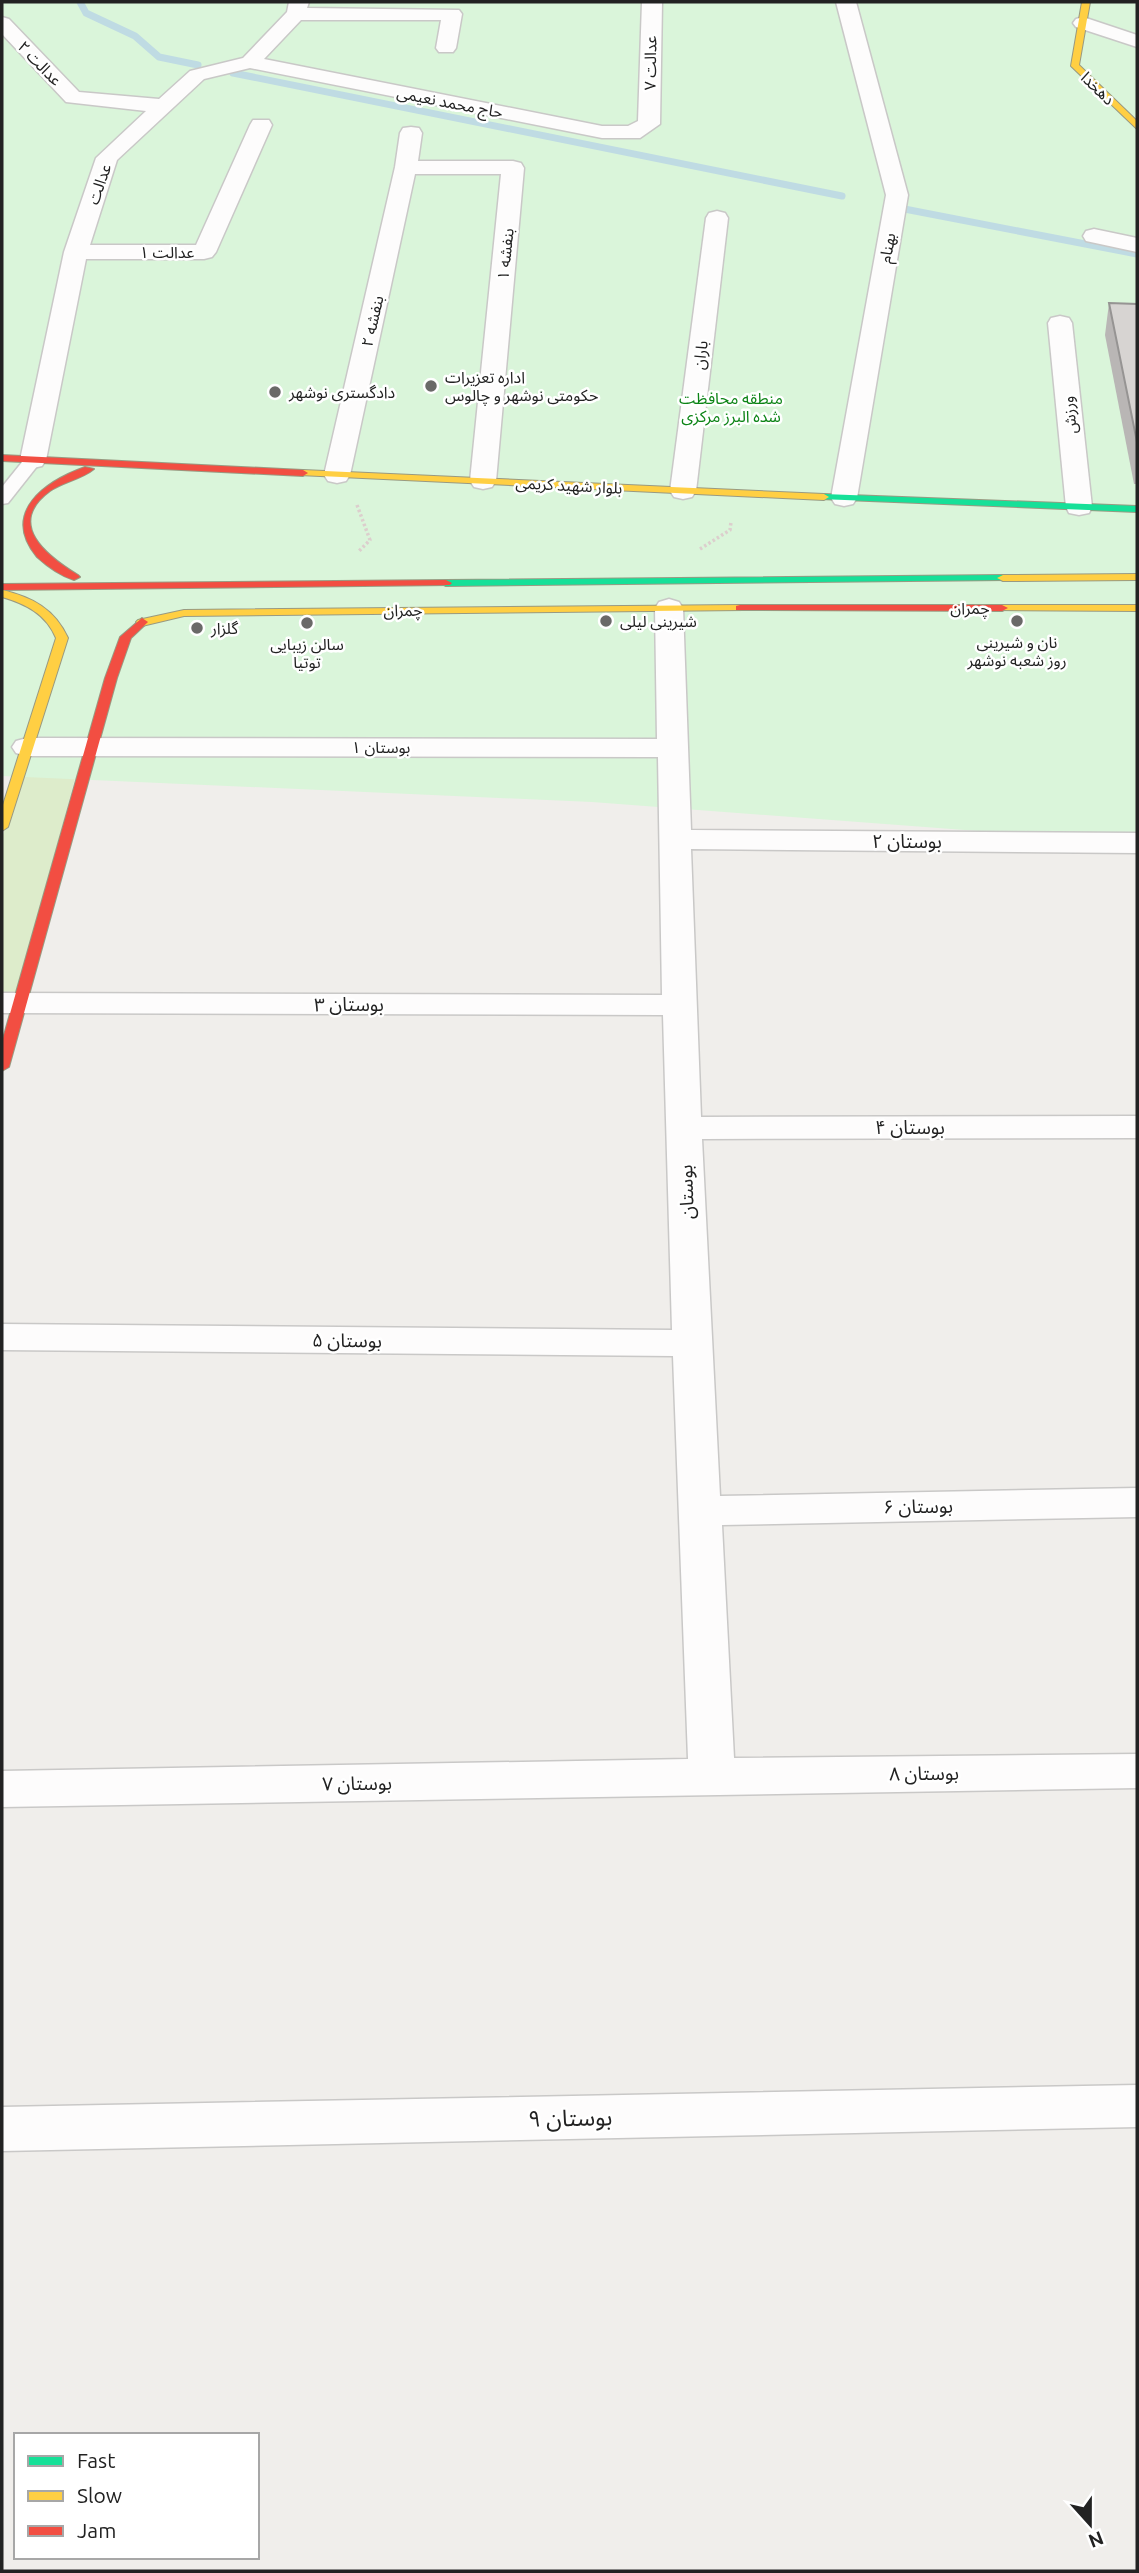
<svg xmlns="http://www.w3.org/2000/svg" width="1139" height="2573" font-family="Ubuntu,'Noto Sans Arabic',sans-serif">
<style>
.grass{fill:#ddeccb}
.park{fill:#daf5da}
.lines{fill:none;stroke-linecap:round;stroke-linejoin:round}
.stream{stroke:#bfdbe3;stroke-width:7}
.lane-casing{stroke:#c9c8c7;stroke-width:3}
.street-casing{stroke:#c9c8c7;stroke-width:3}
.fast-casing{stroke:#999a82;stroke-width:2}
.slow-casing{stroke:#999a82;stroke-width:2}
.jam-casing{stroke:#999a82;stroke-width:2}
.path{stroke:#dccecd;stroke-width:3.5;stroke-dasharray:2.5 2.5;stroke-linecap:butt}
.lane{fill:#fdfcfc;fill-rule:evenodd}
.street{fill:#fdfcfc;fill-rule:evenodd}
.fast{fill:#16e098;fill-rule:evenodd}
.slow{fill:#ffcf43;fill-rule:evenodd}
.jam{fill:#f24e42;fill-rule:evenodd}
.wall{fill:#b9b6b5}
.building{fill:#d7d4d2;stroke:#969493;stroke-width:2}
.poi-dot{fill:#6a6968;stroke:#fff;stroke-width:2.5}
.labels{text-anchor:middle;stroke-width:5;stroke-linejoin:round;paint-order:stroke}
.far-street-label{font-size:16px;fill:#222;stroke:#fff}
.far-poi-label{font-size:16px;fill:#222;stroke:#fff;text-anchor:start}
.far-park-label{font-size:16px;fill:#0c8416;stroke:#fff}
.street-label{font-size:19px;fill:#222;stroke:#fff}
.near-street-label{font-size:23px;fill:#222;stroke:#fff}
</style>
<rect width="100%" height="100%" fill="#f0eeeb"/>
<polygon class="grass" points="29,749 83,749 15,1001 2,1001 2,838"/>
<polygon class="park" points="2,2 1137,2 1137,843 592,802 2,776"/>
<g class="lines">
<g class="stream">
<polyline points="80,2 86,13 135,36 159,57 198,65"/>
<polyline points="233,73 842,196"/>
<polyline points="889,206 1137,254"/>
</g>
<g class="lane-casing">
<polygon id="lane" points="33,455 42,460 8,503 2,504 2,487 27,456"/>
</g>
<g class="street-casing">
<g id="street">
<polygon points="289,2 309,2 307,8 459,10 462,14 456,48 453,52 439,52 436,48 441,20 301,20 264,59 602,126 628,126 638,121 642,2 662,2 660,124 640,138 602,138 250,68 204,79 117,160 90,245 196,245 250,125 253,120 269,120 272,125 216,252 212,257 204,259 86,259 46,460 42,466 33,468 24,466 20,460 64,252 96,158 146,111 66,102 2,34 2,17 9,19 79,92 159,99 190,71 243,58 287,12"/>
<polygon points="836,2 856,2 908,195 857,498 853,504 844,506 835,504 831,498 886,195"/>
<polygon points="1083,17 1137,35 1137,47 1076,27 1073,23 1076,19"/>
<polygon points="411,127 419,128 422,133 418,161 513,161 521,163 524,168 496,481 492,487 483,489 474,487 470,481 501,174 415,174 350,475 346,481 337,483 328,481 324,475 395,167 400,133 403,128"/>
<polygon points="717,211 725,213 728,218 696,491 692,497 683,499 674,497 670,491 706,218 709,213"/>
<polygon points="1094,229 1137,238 1137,252 1086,241 1083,236 1086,231"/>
<polygon points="1060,316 1069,318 1072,323 1092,507 1089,513 1079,515 1069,513 1066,507 1048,323 1051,318"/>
<polygon points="669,599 679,602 683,608 691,830 1137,833 1137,853 691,849 701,1117 1137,1116 1137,1138 702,1139 720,1496 1137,1488 1137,1517 722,1525 734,1758 1137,1754 1137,1788 2,1807 2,1771 688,1759 673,1356 2,1350 2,1324 672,1330 663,1015 2,1013 2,993 662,995 658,757 27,756 16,753 12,747 16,741 27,738 657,739 655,608 659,602"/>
<polygon points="1137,2085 1137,2127 2,2151 2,2107"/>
</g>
</g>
<g class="fast-casing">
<g id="fast">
<polygon points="824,494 1137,506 1137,512 820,499 819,497"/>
<polygon points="1003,575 1009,578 1007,580 446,586 440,583 446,580"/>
</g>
</g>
<g class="slow-casing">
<g id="slow">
<polygon points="1082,2 1090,2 1079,65 1137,121 1137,129 1071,66"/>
<polygon points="303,470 824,494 829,497 824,500 299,475 299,471"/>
<polygon points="1137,574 1137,580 1003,581 997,578 1003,575"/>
<path d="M 2,590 C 32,597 55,609 68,638 L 8,827 L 2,831 L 2,808 L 56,638 C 46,614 26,604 2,597 Z"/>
<polygon points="740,605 744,606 744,610 184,616 142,626 136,622 138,620 184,610"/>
<polygon points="1002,605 1137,605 1137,611 998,610 998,606"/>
</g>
</g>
<g class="jam-casing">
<g id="jam">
<polygon points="2,455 303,470 308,473 303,476 2,461"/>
<path d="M 85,467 L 94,469 C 82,479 63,482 50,491 C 5,524 47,556 78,575 L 80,577 L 74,580 C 61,576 48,567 37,557 C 0,512 46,481 85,467 Z"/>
<polygon points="446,580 452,583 450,585 2,590 2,584"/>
<polygon points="740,605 1002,605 1008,608 1002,611 736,610 736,606"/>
<polygon points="142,618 148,622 131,638 117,678 9,1067 2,1071 2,1042 105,678 120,637"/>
</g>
</g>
<g class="path">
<polyline points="357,505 370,540 359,551"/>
<polyline points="700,549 730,530 731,522"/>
</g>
<use href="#lane" class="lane"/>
<use href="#street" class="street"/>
<use href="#fast" class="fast"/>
<use href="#slow" class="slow"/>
<use href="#jam" class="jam"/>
</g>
<polygon class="wall" points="1109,303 1137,304 1137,484 1134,484 1105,335"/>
<polygon class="building" points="1109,303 1137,304 1137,442"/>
<g class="poi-dot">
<circle cx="431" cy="386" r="7"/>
<circle cx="275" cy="392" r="7"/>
<circle cx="606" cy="621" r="7"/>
<circle cx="1017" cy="621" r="7"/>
<circle cx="307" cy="623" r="7"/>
<circle cx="197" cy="628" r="7"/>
</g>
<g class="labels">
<g class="far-street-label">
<text transform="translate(40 63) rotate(46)" y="6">عدالت ۲</text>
<text transform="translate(650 63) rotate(-89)" y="6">۷ عدالت</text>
<text transform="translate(1098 88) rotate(44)" y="6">دهخدا</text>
<text transform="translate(450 102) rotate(11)" y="6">حاج محمد نعیمی</text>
<text transform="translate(99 184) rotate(-71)" y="6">عدالت</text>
<text transform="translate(887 248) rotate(-80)" y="6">بهنام</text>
<text x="167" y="258">عدالت ۱</text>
<text transform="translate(505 254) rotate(-84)" y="6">بنفشه ۱</text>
<text transform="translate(372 321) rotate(-77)" y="6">بنفشه ۲</text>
<text transform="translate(700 355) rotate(-83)" y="6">باران</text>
<text transform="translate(1069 415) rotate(-96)" y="6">ورزش</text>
<text transform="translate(569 485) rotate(3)" y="6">بلوار شهید کریمی</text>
<text x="970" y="614">چمران</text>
<text transform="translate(403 610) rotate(-1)" y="6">چمران</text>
<text x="381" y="753">بوستان ۱</text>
</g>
<g class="far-poi-label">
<text x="445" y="383">اداره تعزیرات<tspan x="445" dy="18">حکومتی نوشهر و چالوس</tspan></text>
<text x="289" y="398">دادگستری نوشهر</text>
<text x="620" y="627">شیرینی لیلی</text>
<text x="211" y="634">گلزار</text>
<text x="1017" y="648" text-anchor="middle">نان و شیرینی<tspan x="1017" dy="18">روز شعبه نوشهر</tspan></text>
<text x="307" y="650" text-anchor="middle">سالن زیبایی<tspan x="307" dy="18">توتیا</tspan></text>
</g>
<g class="far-park-label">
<text x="731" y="404">منطقه محافظت<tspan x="731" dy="18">شده البرز مرکزی</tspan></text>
</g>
<g class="street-label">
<text x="907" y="848">بوستان ۲</text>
<text x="349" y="1011">بوستان ۳</text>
<text x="910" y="1134">بوستان ۴</text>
<text transform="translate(686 1192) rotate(-92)" y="7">بوستان</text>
<text transform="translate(347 1340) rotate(1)" y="7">بوستان ۵</text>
<text transform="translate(918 1506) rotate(-1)" y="7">بوستان ۶</text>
<text transform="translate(924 1773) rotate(-1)" y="7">بوستان ۸</text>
<text transform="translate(357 1783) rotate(-1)" y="7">بوستان ۷</text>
</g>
<g class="near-street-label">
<text transform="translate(570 2118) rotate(-1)" y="8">بوستان ۹</text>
</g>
</g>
<rect width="1139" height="2573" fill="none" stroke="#222222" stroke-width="7"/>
<rect x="14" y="2433" width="245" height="126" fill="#ffffff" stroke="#a7a7a7" stroke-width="2"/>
<rect x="28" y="2456" width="35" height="10" fill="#16e098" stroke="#a7a7a7" stroke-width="2"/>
<text x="77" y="2468" font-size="21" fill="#222222">Fast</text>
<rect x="28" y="2491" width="35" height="10" fill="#ffcf43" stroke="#a7a7a7" stroke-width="2"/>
<text x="77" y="2503" font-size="21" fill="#222222">Slow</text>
<rect x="28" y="2526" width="35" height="10" fill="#f24e42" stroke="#a7a7a7" stroke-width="2"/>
<text x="77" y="2538" font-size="21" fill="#222222">Jam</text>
<g transform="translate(1090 2524) rotate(159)" stroke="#ffffff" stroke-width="5" paint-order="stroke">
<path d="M0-5L12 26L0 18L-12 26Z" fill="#222222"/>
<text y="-10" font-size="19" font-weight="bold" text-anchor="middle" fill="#222222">N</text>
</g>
</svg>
